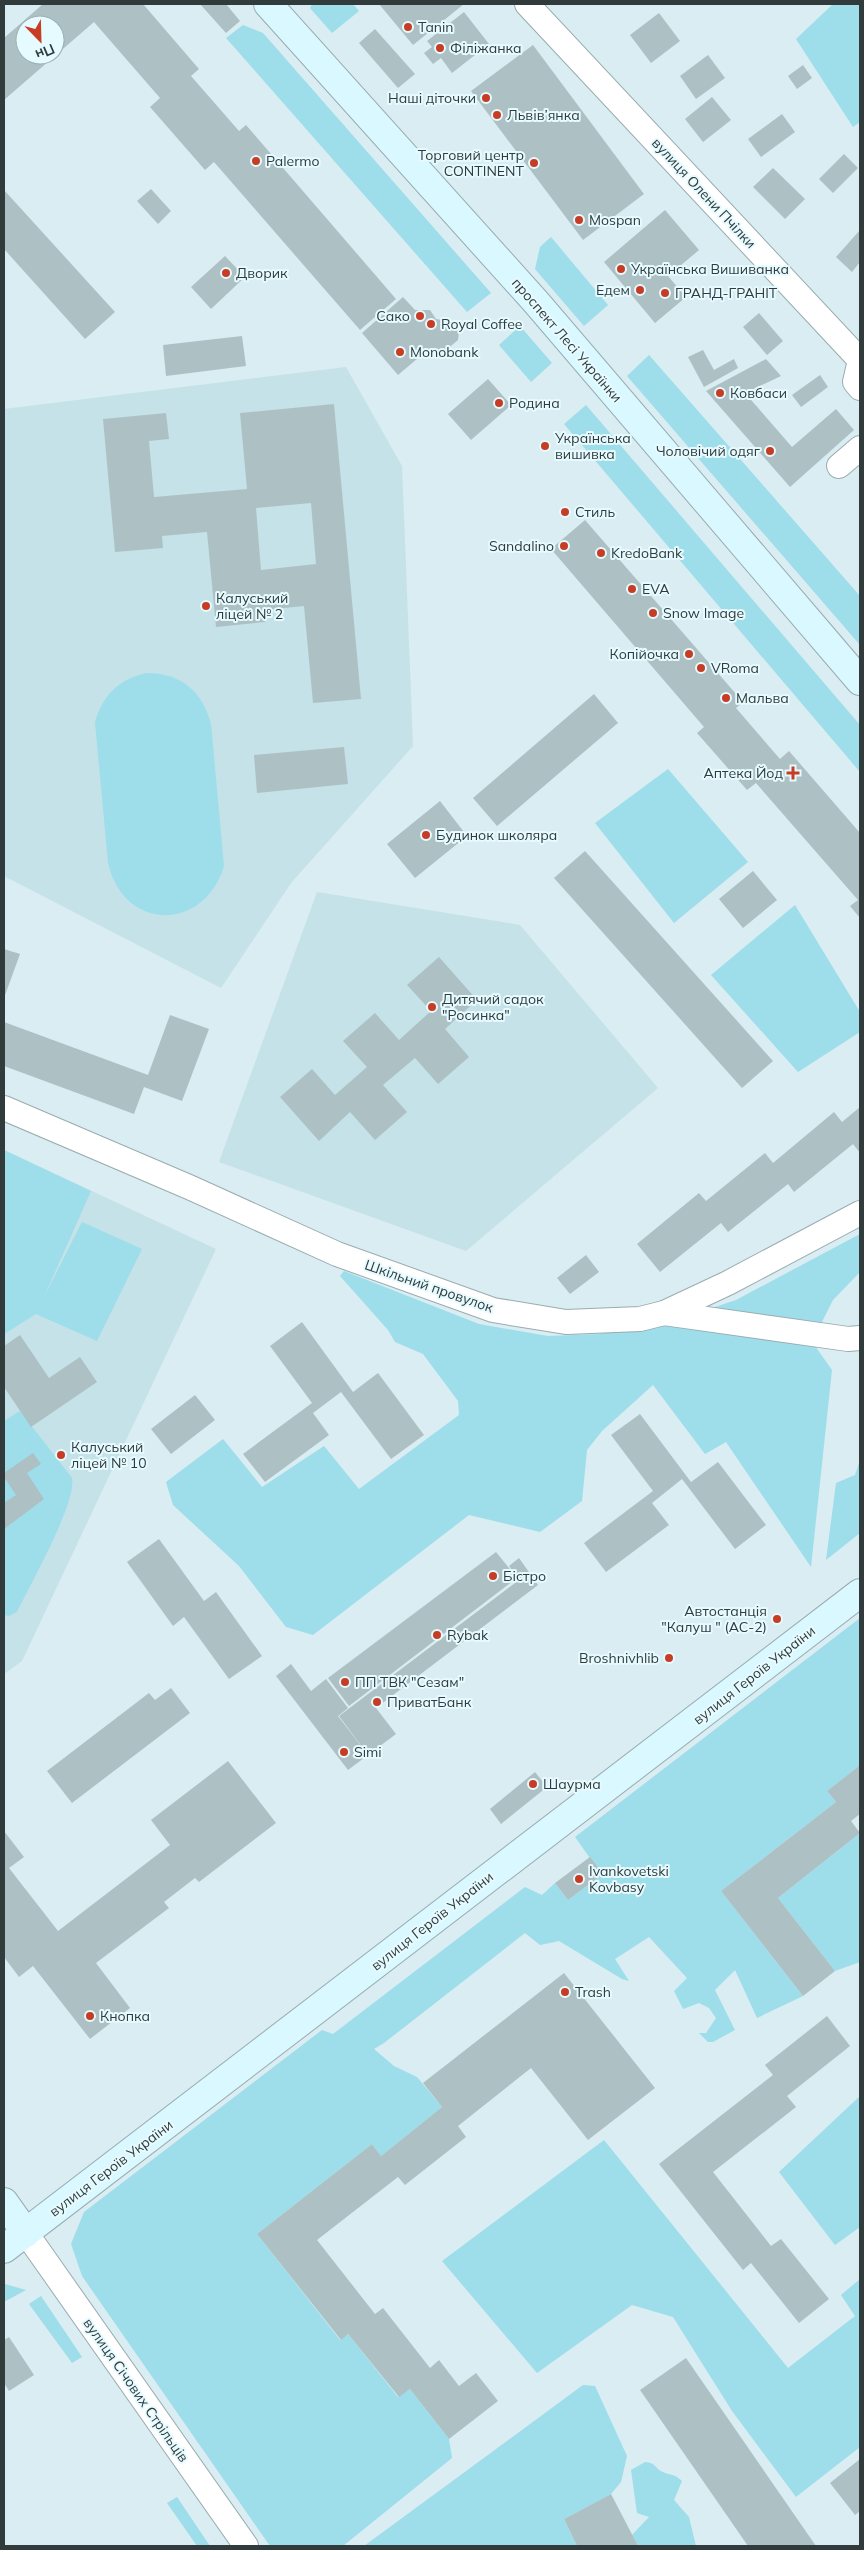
<svg xmlns="http://www.w3.org/2000/svg" width="864" height="2550" font-family="Mulish,sans-serif">
<style>
.built{fill:#c4e2e8}
.green{fill:#9eddea}
.building{fill:#adc1c5;fill-rule:evenodd}
.lines{fill:none;stroke-linecap:round;stroke-linejoin:round}
.street-casing{stroke:#99acb0;stroke-width:26}
.secondary-casing{stroke:#99acb0;stroke-width:30}
.street{stroke:#fff;stroke-width:24}
.secondary{stroke:#d9f8ff;stroke-width:28}
.poi-dot{fill:#c73c25;stroke:#e6fbff;stroke-width:2}
.labels{text-anchor:middle;stroke-width:4;stroke-linejoin:round;paint-order:stroke}
.poi-label{font-size:14px;fill:#323b3c;stroke:#e6fbff;text-anchor:start}
.street-label{font-size:14px;fill:#323b3c;stroke:#e6fbff}
</style>
<rect width="100%" height="100%" fill="#d9edf2"/>
<g class="built">
<polygon points="346,367 402,466 413,746 291,883 221,988 4,876 4,409"/>
<polygon points="317,892 520,925 658,1088 466,1251 219,1162"/>
<polygon points="4,1150 216,1249 22,1661 4,1674"/>
</g>
<g class="green">
<polygon points="312,4 353,4 359,11 332,33 310,8"/>
<polygon points="833,4 860,4 860,122 853,127 796,39"/>
<polygon points="243,25 263,33 491,293 467,312 226,38"/>
<polygon points="551,237 608,305 584,326 535,269 540,247"/>
<polygon points="520,326 552,363 531,382 499,345"/>
<polygon points="649,355 860,596 860,645 627,376"/>
<polygon points="586,405 860,725 860,772 564,424"/>
<path d="M 146,673 C 181,673 202,691 211,724 L 224,866 C 204,932 124,932 108,863 L 95,722 C 103,695 118,680 146,673 Z"/>
<polygon points="668,769 748,862 674,923 595,823"/>
<polygon points="795,905 860,1012 860,1032 798,1072 711,975"/>
<polygon points="4,1150 91,1191 44,1297 82,1222 142,1249 97,1341 36,1314 4,1334"/>
<polygon points="860,1234 860,1272 833,1300 821,1324 709,1309 736,1300"/>
<polygon points="344,1271 479,1324 548,1336 599,1334 662,1322 815,1346 832,1370 811,1567 726,1442 705,1454 653,1385 602,1431 587,1450 582,1501 540,1532 469,1515 313,1635 286,1627 239,1566 173,1505 166,1482 223,1439 262,1487 324,1446 359,1489 459,1415 458,1401 423,1354 395,1342 388,1330 340,1276"/>
<path d="M 20,1411 L 72,1478 C 77,1502 30,1585 17,1612 L 9,1616 L 4,1615 L 4,1421 Z"/>
<polygon points="860,1460 860,1533 826,1560 836,1483 855,1475"/>
<polygon points="860,1618 860,1765 827,1791 836,1802 721,1891 803,1996 757,2018 735,1970 715,1990 735,2030 713,2042 708,2042 699,2033 706,2033 716,2018 709,2008 699,2003 683,2009 674,1991 687,1978 649,1937 615,1959 629,1981 622,1979 559,1941 540,1945 525,1933 384,2043 374,2049 394,2066 417,2077 442,2107 381,2156 372,2144 257,2234 340,2340 348,2334 398,2397 410,2389 449,2439 452,2458 343,2546 270,2546 82,2276 71,2244 84,2212 322,2030 333,2034 525,1887 542,1895 555,1883 568,1900 602,1875 575,1837"/>
<polygon points="860,1833 860,1962 835,1971 778,1898"/>
<polygon points="860,2096 860,2227 835,2245 779,2172"/>
<polygon points="604,2140 788,2368 855,2316 841,2295 860,2279 860,2447 796,2497 732,2411 673,2317 632,2305 537,2373 442,2261"/>
<polygon points="4,2284 5,2284 26,2290 4,2302"/>
<polygon points="41,2296 82,2357 72,2363 29,2304"/>
<polygon points="583,2385 595,2386 627,2456 621,2482 611,2494 564,2519 577,2546 364,2546"/>
<path d="M 645,2462 C 657,2463 654,2468 663,2472 C 672,2476 673,2473 682,2481 L 674,2500 L 689,2517 L 696,2546 L 638,2546 L 632,2535 L 649,2517 L 637,2513 L 631,2470 Z"/>
<polygon points="177,2497 210,2546 197,2546 167,2503"/>
</g>
<g class="building">
<path d="M 43,4 L 143,4 L 199,69 L 191,76 L 239,131 L 246,125 L 396,299 L 360,330 L 214,162 L 205,170 L 150,107 L 160,98 L 94,22 L 4,100 L 4,38 ZM 25,25 L 55,25 L 55,55 L 25,55 Z"/>
<polygon points="200,4 226,4 240,21 226,33"/>
<polygon points="379,4 464,4 413,45"/>
<polygon points="464,12 489,44 452,73 441,58 433,64 424,53 432,47 427,41"/>
<polygon points="659,13 680,41 651,63 630,35"/>
<polygon points="375,29 415,74 398,88 359,43"/>
<polygon points="533,45 644,194 583,240 471,91"/>
<polygon points="708,55 725,78 696,99 680,76"/>
<polygon points="803,65 812,78 797,89 788,76"/>
<polygon points="712,97 731,120 703,142 685,119"/>
<polygon points="782,114 795,132 761,157 748,139"/>
<polygon points="844,154 858,168 833,193 819,179"/>
<polygon points="773,168 805,199 785,219 753,187"/>
<polygon points="151,189 171,211 158,224 137,201"/>
<polygon points="4,190 115,312 85,339 4,249"/>
<polygon points="665,210 699,250 668,276 686,297 655,323 604,262"/>
<polygon points="860,230 860,262 852,272 836,257"/>
<polygon points="225,256 245,277 211,309 191,287"/>
<polygon points="403,297 415,310 430,310 436,319 460,323 458,340 445,351 424,353 398,375 362,333"/>
<polygon points="759,313 783,341 767,355 743,327"/>
<polygon points="242,336 246,366 166,376 163,345"/>
<polygon points="703,350 714,370 734,359 738,368 704,387 688,357"/>
<polygon points="766,359 781,376 745,393 792,447 836,409 854,430 790,487 706,391"/>
<polygon points="820,375 828,387 801,407 792,395"/>
<polygon points="488,379 511,405 471,440 448,414"/>
<path d="M 334,404 L 361,699 L 313,703 L 304,606 L 264,610 L 265,622 L 216,627 L 207,532 L 162,536 L 163,548 L 115,552 L 103,419 L 166,413 L 169,439 L 149,441 L 154,497 L 247,489 L 240,413 ZM 311,503 L 316,564 L 261,570 L 256,508 Z"/>
<polygon points="585,520 743,702 736,708 780,759 789,751 860,833 860,918 850,906 858,900 756,783 747,790 697,733 704,727 551,549"/>
<polygon points="594,694 618,723 497,826 473,798"/>
<polygon points="344,747 348,784 257,793 254,755"/>
<polygon points="440,801 467,836 415,878 387,844"/>
<polygon points="585,851 773,1061 742,1088 554,878"/>
<polygon points="753,871 777,900 743,928 719,899"/>
<polygon points="4,949 20,954 4,998"/>
<polygon points="439,957 477,1000 445,1029 469,1057 438,1084 415,1058 383,1085 407,1112 375,1140 350,1112 319,1141 280,1097 312,1069 335,1095 367,1067 343,1041 375,1013 399,1040 431,1011 407,985"/>
<polygon points="170,1015 209,1029 182,1101 144,1087 134,1114 4,1066 4,1022 148,1075"/>
<polygon points="860,1107 860,1153 853,1144 794,1192 788,1184 728,1232 721,1223 660,1272 637,1244 699,1193 706,1201 765,1153 773,1163 834,1112 842,1122"/>
<polygon points="586,1255 599,1272 570,1294 557,1278"/>
<polygon points="302,1322 353,1392 378,1373 424,1435 391,1459 341,1392 313,1413 329,1435 265,1482 243,1454 312,1403 270,1346"/>
<polygon points="20,1335 49,1378 80,1357 97,1382 31,1427 4,1387 4,1346"/>
<polygon points="195,1395 215,1420 171,1454 151,1429"/>
<polygon points="640,1414 691,1482 718,1462 766,1525 735,1549 682,1479 652,1503 669,1525 606,1572 584,1543 653,1491 611,1435"/>
<polygon points="33,1453 41,1464 27,1473 44,1499 4,1529 4,1503 16,1495 4,1477 4,1473"/>
<polygon points="159,1539 204,1601 216,1592 262,1656 229,1679 184,1617 173,1626 127,1562"/>
<polygon points="496,1552 517,1578 349,1706 328,1678"/>
<polygon points="519,1558 538,1585 376,1708 396,1734 368,1755 339,1716 519,1580 509,1566"/>
<polygon points="291,1664 311,1691 326,1679 348,1708 338,1716 368,1755 348,1770 276,1676"/>
<polygon points="171,1688 190,1713 72,1803 47,1771 149,1693 155,1700"/>
<polygon points="228,1761 276,1823 199,1882 195,1878 164,1902 169,1908 96,1963 130,2008 90,2039 33,1966 19,1977 4,1957 4,1831 24,1857 9,1868 58,1931 170,1845 151,1820"/>
<polygon points="860,1765 860,1814 851,1821 860,1833 778,1898 835,1971 803,1996 721,1891 836,1802 827,1791"/>
<polygon points="535,1772 547,1787 501,1824 490,1809"/>
<polygon points="590,1857 603,1874 568,1900 555,1883"/>
<polygon points="564,1973 655,2088 588,2140 531,2068 458,2126 466,2137 405,2185 398,2177 317,2240 375,2314 383,2308 430,2368 439,2360 459,2386 476,2373 498,2401 449,2439 410,2389 399,2397 348,2334 341,2340 257,2234 372,2144 381,2156 442,2107 423,2083"/>
<polygon points="827,2016 850,2046 787,2096 796,2107 713,2172 771,2246 781,2239 829,2299 799,2323 751,2263 743,2270 659,2164 773,2075 765,2065"/>
<polygon points="9,2337 34,2375 9,2391 4,2383 4,2340"/>
<polygon points="686,2358 816,2546 748,2546 640,2390"/>
<polygon points="860,2459 860,2511 855,2515 830,2483"/>
<polygon points="611,2494 638,2546 577,2546 564,2519"/>
</g>
<g class="lines">
<g class="street-casing">
<g id="street">
<polyline points="527,4 860,360 855,382 860,388"/>
<polyline points="839,466 860,448"/>
<polyline points="4,1108 189,1187 337,1254 493,1310 566,1322 640,1319 664,1313 728,1283 860,1213"/>
<polyline points="664,1313 848,1339 860,1338"/>
<polyline points="26,2233 246,2546"/>
</g>
</g>
<g class="secondary-casing">
<g id="secondary">
<polyline points="268,4 536,302 860,681"/>
<polyline points="4,2202 26,2233"/>
<polyline points="4,2249 860,1593"/>
</g>
</g>
<use href="#street" class="street"/>
<use href="#secondary" class="secondary"/>
</g>
<g class="poi-dot">
<circle cx="408" cy="27" r="5"/>
<circle cx="440" cy="48" r="5"/>
<circle cx="486" cy="98" r="5"/>
<circle cx="497" cy="115" r="5"/>
<circle cx="256" cy="161" r="5"/>
<circle cx="534" cy="163" r="5"/>
<circle cx="579" cy="220" r="5"/>
<circle cx="621" cy="269" r="5"/>
<circle cx="226" cy="273" r="5"/>
<circle cx="640" cy="290" r="5"/>
<circle cx="665" cy="293" r="5"/>
<circle cx="420" cy="316" r="5"/>
<circle cx="431" cy="324" r="5"/>
<circle cx="400" cy="352" r="5"/>
<circle cx="720" cy="393" r="5"/>
<circle cx="499" cy="403" r="5"/>
<circle cx="545" cy="446" r="5"/>
<circle cx="770" cy="451" r="5"/>
<circle cx="565" cy="512" r="5"/>
<circle cx="564" cy="546" r="5"/>
<circle cx="601" cy="553" r="5"/>
<circle cx="632" cy="589" r="5"/>
<circle cx="206" cy="606" r="5"/>
<circle cx="653" cy="613" r="5"/>
<circle cx="689" cy="654" r="5"/>
<circle cx="701" cy="668" r="5"/>
<circle cx="726" cy="698" r="5"/>
<path d="M790.5 765.5h5v5h5v5h-5v5h-5v-5h-5v-5h5z"/>
<circle cx="426" cy="835" r="5"/>
<circle cx="432" cy="1007" r="5"/>
<circle cx="61" cy="1455" r="5"/>
<circle cx="493" cy="1576" r="5"/>
<circle cx="777" cy="1619" r="5"/>
<circle cx="437" cy="1635" r="5"/>
<circle cx="669" cy="1658" r="5"/>
<circle cx="345" cy="1682" r="5"/>
<circle cx="377" cy="1702" r="5"/>
<circle cx="344" cy="1752" r="5"/>
<circle cx="533" cy="1784" r="5"/>
<circle cx="579" cy="1879" r="5"/>
<circle cx="565" cy="1992" r="5"/>
<circle cx="90" cy="2016" r="5"/>
</g>
<g class="labels">
<g class="poi-label">
<text x="418" y="32">Tanin</text>
<text x="450" y="53">Філіжанка</text>
<text x="476" y="103" text-anchor="end">Наші діточки</text>
<text x="507" y="120">Львів’янка</text>
<text x="524" y="160" text-anchor="end">Торговий центр<tspan x="524" dy="16">CONTINENT</tspan></text>
<text x="266" y="166">Palermo</text>
<text x="589" y="225">Mospan</text>
<text x="631" y="274">Українська Вишиванка</text>
<text x="236" y="278">Дворик</text>
<text x="630" y="295" text-anchor="end">Едем</text>
<text x="675" y="298">ГРАНД-ГРАНІТ</text>
<text x="410" y="321" text-anchor="end">Сако</text>
<text x="441" y="329">Royal Coffee</text>
<text x="410" y="357">Monobank</text>
<text x="730" y="398">Ковбаси</text>
<text x="509" y="408">Родина</text>
<text x="555" y="443">Українська<tspan x="555" dy="16">вишивка</tspan></text>
<text x="760" y="456" text-anchor="end">Чоловічий одяг</text>
<text x="575" y="517">Стиль</text>
<text x="554" y="551" text-anchor="end">Sandalino</text>
<text x="611" y="558">KredoBank</text>
<text x="642" y="594">ЕVA</text>
<text x="216" y="603">Калуський<tspan x="216" dy="16">ліцей № 2</tspan></text>
<text x="663" y="618">Snow Image</text>
<text x="679" y="659" text-anchor="end">Копійочка</text>
<text x="711" y="673">VRoma</text>
<text x="736" y="703">Мальва</text>
<text x="783" y="778" text-anchor="end">Аптека Йод</text>
<text x="436" y="840">Будинок школяра</text>
<text x="442" y="1004">Дитячий садок<tspan x="442" dy="16">"Росинка"</tspan></text>
<text x="71" y="1452">Калуський<tspan x="71" dy="16">ліцей № 10</tspan></text>
<text x="503" y="1581">Бістро</text>
<text x="767" y="1616" text-anchor="end">Автостанція<tspan x="767" dy="16">"Калуш " (АС-2)</tspan></text>
<text x="447" y="1640">Rybak</text>
<text x="659" y="1663" text-anchor="end">Broshnivhlib</text>
<text x="355" y="1687">ПП ТВК "Сезам"</text>
<text x="387" y="1707">ПриватБанк</text>
<text x="354" y="1757">Simi</text>
<text x="543" y="1789">Шаурма</text>
<text x="589" y="1876">Ivankovetski<tspan x="589" dy="16">Kovbasy</tspan></text>
<text x="575" y="1997">Trash</text>
<text x="100" y="2021">Кнопка</text>
</g>
<g class="street-label">
<text transform="translate(704 193) rotate(47)" y="5">вулиця Олени Пчілки</text>
<text transform="translate(567 340) rotate(49)" y="5">проспект Лесі Українки</text>
<text transform="translate(429 1286) rotate(19)" y="5">Шкільний провулок</text>
<text transform="translate(754 1675) rotate(-38)" y="5">вулиця Героїв України</text>
<text transform="translate(432 1921) rotate(-38)" y="5">вулиця Героїв України</text>
<text transform="translate(111 2168) rotate(-37)" y="5">вулиця Героїв України</text>
<text transform="translate(136 2390) rotate(55)" y="5">вулиця Січових Стрільців</text>
</g>
</g>
<rect width="864" height="2550" fill="none" stroke="#323b3c" stroke-width="10"/>
<g transform="translate(40 40) rotate(157)"><circle r="24" fill="#e6fbff" stroke="#9eaeb1"/>
<path d="M0-4L9 19L0 12L-9 19Z" fill="#c73c25"/>
<text y="-8" font-size="14" font-weight="bold" text-anchor="middle" fill="#323b3c">Пн</text>
</g>
</svg>
